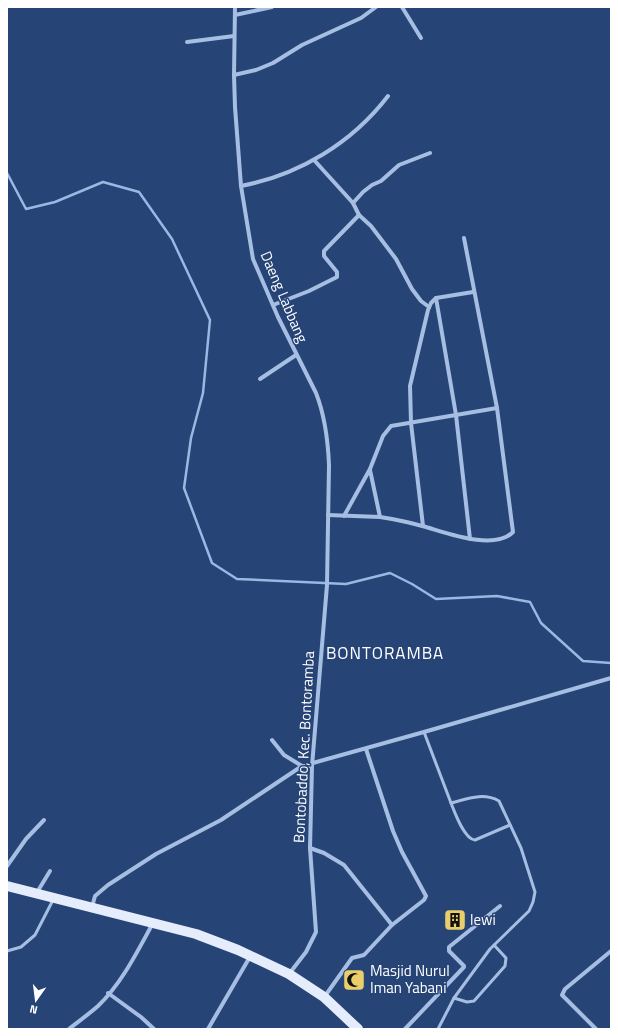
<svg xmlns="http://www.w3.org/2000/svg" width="618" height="1036" font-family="'Titillium Web',sans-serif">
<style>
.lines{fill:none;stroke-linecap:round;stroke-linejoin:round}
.stream{stroke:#9bb8e3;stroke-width:2.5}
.service{stroke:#a6bee2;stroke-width:3}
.minor{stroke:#a6bee2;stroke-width:4}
.primary{stroke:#e5ecfb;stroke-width:10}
.labels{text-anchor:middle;stroke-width:3;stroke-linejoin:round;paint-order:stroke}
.street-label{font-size:15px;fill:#fff;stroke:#264476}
.poi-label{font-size:15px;fill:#fff;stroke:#264476;text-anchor:start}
.quarter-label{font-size:17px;letter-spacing:1px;fill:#fff;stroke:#264476}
</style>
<rect width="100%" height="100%" fill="#264476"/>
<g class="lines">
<polyline class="stream" points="7,173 26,209 55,202 103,182 139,192 172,239 210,320 203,393 191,438 184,488 212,563 237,579 346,584 390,573 412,584 436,599 497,596 530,602 541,623 583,661 611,663"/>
<g class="service">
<path d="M 424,732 L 451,803 C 467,799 483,792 499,801 L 521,848 L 535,892 L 533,902 L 529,911 L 490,949 L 454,998 L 438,1029"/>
<path d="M 451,803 C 455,813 464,839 475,840 L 510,825"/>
<polyline points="7,951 21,947 35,935 53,900"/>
<polyline points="454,998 467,1002 474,1001 505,966 506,958 494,945"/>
</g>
<g class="minor">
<path d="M 235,7 L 234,75 L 235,107 L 241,186 L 253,259 L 278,317 L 316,393 C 325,416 328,441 329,465 L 327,585 L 312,766 L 310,848 L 316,932 L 306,952 L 289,974"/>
<polyline points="402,7 421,38"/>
<polyline points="235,15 272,7"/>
<polyline points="187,42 234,36"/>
<polyline points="234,75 256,70 273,63 302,45 361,18 376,7"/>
<polyline points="314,160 353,203"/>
<path d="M 241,186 C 299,175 352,143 388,96"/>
<polyline points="273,305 309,291 337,277 337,272 324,256 324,251 359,215"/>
<polyline points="429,307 421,301 412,289 396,259 371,226 359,215 353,203 363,192 372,185 381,181 399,165 430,153"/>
<polyline points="260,379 296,355"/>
<polyline points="370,470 380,517"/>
<path d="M 328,515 L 380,517 L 392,519 C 403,521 415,524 426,527 C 447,533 495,551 513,532 L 497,408 L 464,238"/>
<polyline points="344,516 370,469 383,436 391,426 497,408"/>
<polyline points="423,526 411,423 410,386 428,310 431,303 436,298"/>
<polyline points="470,539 456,415 436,298 473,292"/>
<polyline points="272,740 284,755 302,766"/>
<polyline points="366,749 393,831 402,852 426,896 424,900 392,925"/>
<polyline points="313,763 424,732 611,678"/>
<polyline points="310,848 324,853 344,865 392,925 364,955 352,958 325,996"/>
<polyline points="7,866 26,839 44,820"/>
<polyline points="36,894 50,871"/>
<polyline points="92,907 95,896 108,885 156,854 221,820 302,766 312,766"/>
<polyline points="108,993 141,1017 154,1029"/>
<path d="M 69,1029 C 79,1021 89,1014 98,1006 C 122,983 137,952 153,923"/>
<polyline points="208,1029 251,955"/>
<polyline points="405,1029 464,967 464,966 449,951 449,947 500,906"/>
<polyline points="596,1029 562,995 565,989 611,951"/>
</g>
<polyline class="primary" points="7,886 196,934 238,950 289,974 324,997 358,1029"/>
</g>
<defs>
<g id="building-square" transform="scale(1.15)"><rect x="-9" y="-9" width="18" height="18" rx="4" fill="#ebce6c" stroke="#264476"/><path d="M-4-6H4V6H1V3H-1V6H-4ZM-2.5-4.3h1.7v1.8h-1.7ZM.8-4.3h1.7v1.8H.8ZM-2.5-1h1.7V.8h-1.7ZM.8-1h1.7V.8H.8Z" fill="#111"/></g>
<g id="mosque-square" transform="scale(1.15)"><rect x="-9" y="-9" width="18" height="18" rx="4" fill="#ebce6c" stroke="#264476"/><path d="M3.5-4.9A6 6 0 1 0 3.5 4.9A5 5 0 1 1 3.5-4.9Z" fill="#111"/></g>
</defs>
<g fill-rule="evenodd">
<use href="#building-square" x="455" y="920"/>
<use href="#mosque-square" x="354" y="980"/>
</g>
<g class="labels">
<g class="street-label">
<text transform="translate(284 297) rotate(67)" y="5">Daeng Labbang</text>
<text transform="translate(304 747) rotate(-87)" y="5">Bontobaddo, Kec. Bontoramba</text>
</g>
<g class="poi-label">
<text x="470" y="925">lewi</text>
<text x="370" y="976">Masjid Nurul<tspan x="370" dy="17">Iman Yabani</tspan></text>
</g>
<g class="quarter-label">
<text x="385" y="659">BONTORAMBA</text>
</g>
</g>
<rect width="618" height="1036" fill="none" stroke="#ffffff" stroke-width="16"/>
<g transform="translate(36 1000) rotate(194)" stroke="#264476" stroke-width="3" paint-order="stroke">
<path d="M0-3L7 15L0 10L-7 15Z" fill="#ffffff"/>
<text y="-6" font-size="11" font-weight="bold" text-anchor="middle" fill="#ffffff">N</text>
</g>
</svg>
